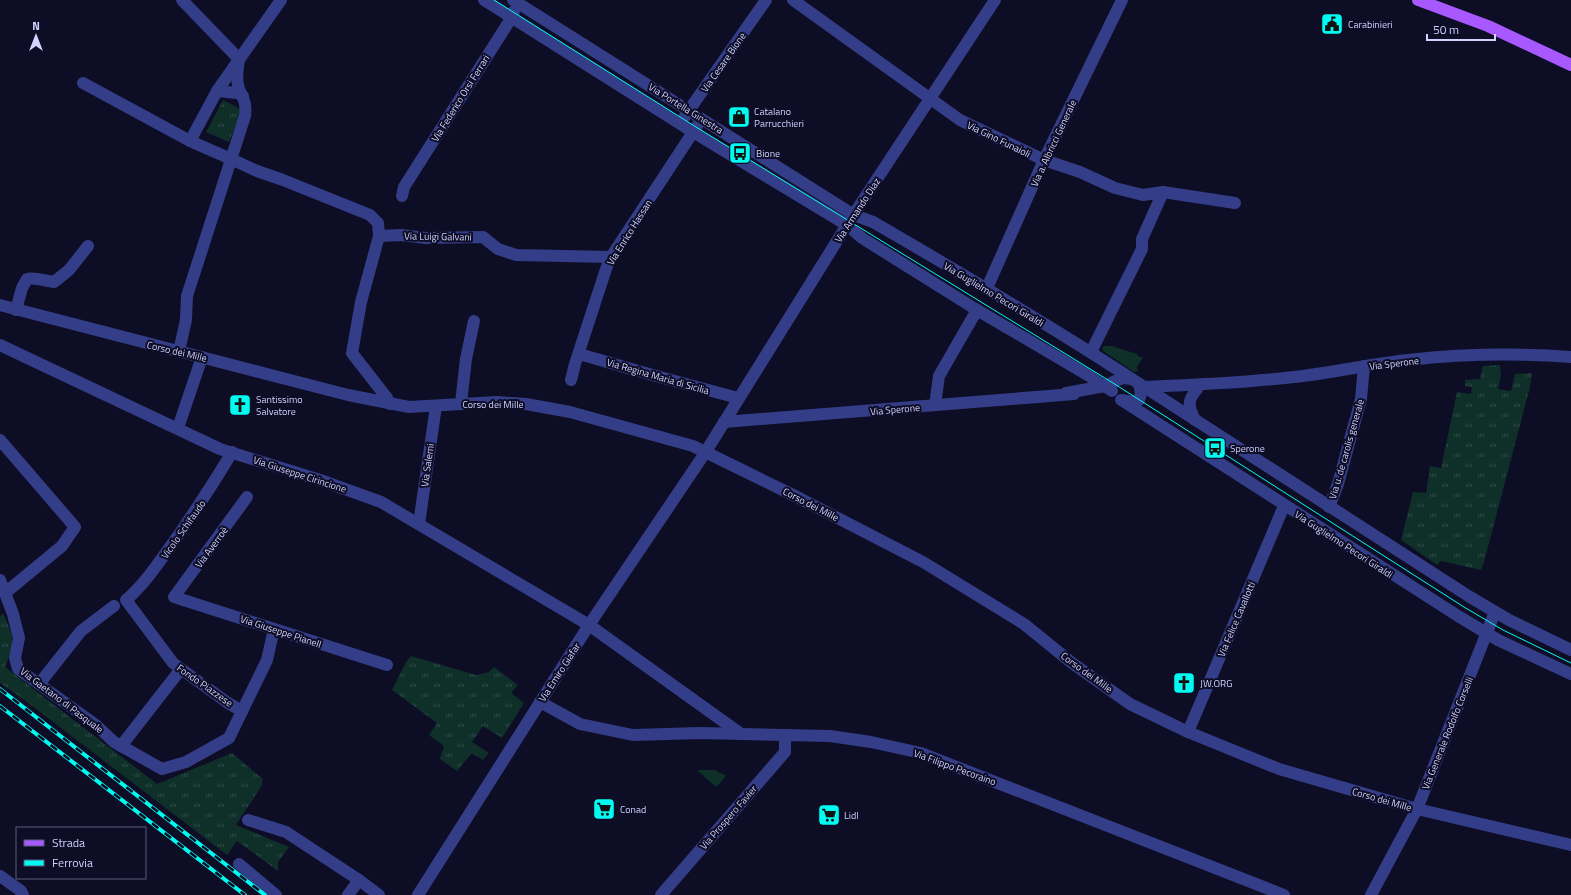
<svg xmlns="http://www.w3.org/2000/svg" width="1571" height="895" font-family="'Titillium Web',sans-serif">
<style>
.grass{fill:url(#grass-tufts)}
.garden{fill:#0f2f29}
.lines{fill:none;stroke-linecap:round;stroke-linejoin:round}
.minor{stroke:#343d87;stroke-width:12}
.major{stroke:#a858ff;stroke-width:12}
.tram{stroke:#00fcf0;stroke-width:1}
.rail-casing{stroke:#00fcf0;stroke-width:4}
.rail{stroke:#0d0d25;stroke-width:2.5;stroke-dasharray:8;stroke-linecap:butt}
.labels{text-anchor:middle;stroke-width:4;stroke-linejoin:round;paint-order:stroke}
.poi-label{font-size:10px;fill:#d1d2ff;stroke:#0d0d25;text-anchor:start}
.street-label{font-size:10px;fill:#d1d2ff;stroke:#0d0d25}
</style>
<defs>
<pattern id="grass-tufts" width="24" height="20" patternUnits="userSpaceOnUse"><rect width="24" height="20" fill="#0f2f29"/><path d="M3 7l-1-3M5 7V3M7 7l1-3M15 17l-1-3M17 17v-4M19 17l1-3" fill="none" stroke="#314c49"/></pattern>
</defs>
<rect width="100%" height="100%" fill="#0d0d25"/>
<g class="grass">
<polygon points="223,100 242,110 229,142 206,132"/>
<polygon points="1500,365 1501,376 1498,389 1511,391 1515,374 1532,373 1530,387 1484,562 1481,570 1441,561 1437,565 1401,540 1413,492 1426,493 1430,466 1441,468 1457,392 1471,394 1472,387 1465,386 1465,380 1480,379 1483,366"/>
<path d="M 3,613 C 14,638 16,640 5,667 L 157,784 L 232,753 L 263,779 L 261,787 L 236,825 L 289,847 L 278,862 L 278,871 L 237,841 L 227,855 L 31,705 L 0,683 L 0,616 Z"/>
<polygon points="411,656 476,675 489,672 494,667 518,685 511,693 524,703 502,738 483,726 472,742 489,753 483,760 472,753 457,771 440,759 444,746 429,735 437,723 392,690 406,662"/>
</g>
<g class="garden">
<polygon points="1105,346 1112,346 1137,354 1139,357 1143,357 1137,367 1138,371 1134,372 1103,351 1102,347"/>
<polygon points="699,770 717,770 717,772 721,773 726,776 716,787 698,771"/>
</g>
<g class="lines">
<g class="minor">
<polyline points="182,0 239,59"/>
<polyline points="484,0 693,132 847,225 862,238 977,310 1086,374 1112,391"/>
<path d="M 513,0 L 854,215 L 873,222 C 961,273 1048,324 1132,379"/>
<polyline points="793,0 960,120 1044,160 1080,172 1115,188 1143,195 1163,192 1235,203"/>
<polyline points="83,83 190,141 231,159 257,171 283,180 370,215 378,223 379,236 361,302 352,353 387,398 390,404"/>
<polyline points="217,91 237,93 243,96"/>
<polyline points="685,116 766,0"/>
<polyline points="190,141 217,91 281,0"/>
<polyline points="402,196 404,187 512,17 514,11"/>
<polyline points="379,236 401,235 426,238 483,237 498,249 516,255 611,257"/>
<polyline points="987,288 1044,160 1122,0"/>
<polyline points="0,305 348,395 409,407 497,402 526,404 570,412 693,446 795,496 923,562 1024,624 1072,663 1130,704 1188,732 1279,769 1417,809 1571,845"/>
<path d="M 16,310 L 22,288 L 27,279 C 36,277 44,281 54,282 L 69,270 L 88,246"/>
<polyline points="0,345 220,449 320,480 381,502 589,625 741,734"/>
<path d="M 179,351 L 186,320 L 187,296 L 245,116 C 247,98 241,99 238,85 C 236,76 238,68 239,59"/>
<polyline points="1091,352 1142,249 1142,239 1163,192"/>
<polyline points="579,354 656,376 738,398"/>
<polyline points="571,380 575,364 606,269 611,257 697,126"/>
<path d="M 1143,387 C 1193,385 1244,383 1294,377 C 1332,373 1370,364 1408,360 C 1462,354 1516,353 1571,357"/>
<polyline points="1066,393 1105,386 1122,378 1132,379 1470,597 1509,620 1571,650"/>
<polyline points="1121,400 1133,402 1139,400 1141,393 1139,384"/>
<polyline points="1123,401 1458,616 1498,640 1571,674"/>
<polyline points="461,403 466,359 474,321"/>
<polyline points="935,405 939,376 977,310"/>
<path d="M 1195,420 C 1188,406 1187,401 1197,389"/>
<polyline points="724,422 1074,394"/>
<polyline points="178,428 202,357"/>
<polyline points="0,440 75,527 62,546 5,593"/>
<path d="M 232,452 C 216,480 198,506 180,533 C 163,556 148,581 126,600 L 173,663 L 228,703 L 242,711"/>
<polyline points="247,497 174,597 387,665"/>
<polyline points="1329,507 1338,484 1361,399 1364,366"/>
<polyline points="419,524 436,406"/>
<polyline points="0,580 13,614 19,638 15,658 18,669 96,725 114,742 162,769 186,762 229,738 267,660 274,629"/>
<polyline points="39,684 81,631 114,606"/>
<polyline points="540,702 580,724 633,735 700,733 830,736 871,742 921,753 1284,895"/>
<polyline points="1188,732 1284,506"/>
<polyline points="121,746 181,669"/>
<polyline points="248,820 286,832 359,880 348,895"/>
<polyline points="239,864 276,895"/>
<polyline points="0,876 21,891 23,895"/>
<polyline points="359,880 379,895"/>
<polyline points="418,895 589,625 705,453 850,220 995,0"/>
<polyline points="661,895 785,752 785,735"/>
<polyline points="1371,895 1417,809 1495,612"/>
</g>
<polyline class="major" points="1418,0 1488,26 1571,65"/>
<polyline class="tram" points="494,0 696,127 1113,383 1464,607 1503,630 1571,663"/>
<g class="rail-casing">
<g id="rail">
<polyline points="0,689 265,895"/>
<polyline points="0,706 245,895"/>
</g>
</g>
<use href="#rail" class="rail"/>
</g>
<defs>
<g id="civic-square" transform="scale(1.15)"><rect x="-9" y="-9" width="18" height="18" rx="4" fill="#00fcf0" stroke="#0d0d25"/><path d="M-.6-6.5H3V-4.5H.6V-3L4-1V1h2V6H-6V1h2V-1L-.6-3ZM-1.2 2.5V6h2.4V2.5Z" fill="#111"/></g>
<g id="shop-square" transform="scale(1.15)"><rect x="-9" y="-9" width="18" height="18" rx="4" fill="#00fcf0" stroke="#0d0d25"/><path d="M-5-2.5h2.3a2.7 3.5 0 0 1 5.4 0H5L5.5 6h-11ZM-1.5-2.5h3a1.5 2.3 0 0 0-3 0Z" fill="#111"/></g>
<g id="bus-square" transform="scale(1.15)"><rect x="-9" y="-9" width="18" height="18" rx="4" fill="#00fcf0" stroke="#0d0d25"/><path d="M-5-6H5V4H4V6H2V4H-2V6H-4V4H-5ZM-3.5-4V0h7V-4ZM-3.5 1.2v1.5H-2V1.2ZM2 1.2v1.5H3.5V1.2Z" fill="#111"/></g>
<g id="church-square" transform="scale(1.15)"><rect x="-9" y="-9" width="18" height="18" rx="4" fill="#00fcf0" stroke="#0d0d25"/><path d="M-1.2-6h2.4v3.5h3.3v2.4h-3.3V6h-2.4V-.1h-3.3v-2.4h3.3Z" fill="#111"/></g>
<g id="supermarket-square" transform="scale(1.15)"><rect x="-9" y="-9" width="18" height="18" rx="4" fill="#00fcf0" stroke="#0d0d25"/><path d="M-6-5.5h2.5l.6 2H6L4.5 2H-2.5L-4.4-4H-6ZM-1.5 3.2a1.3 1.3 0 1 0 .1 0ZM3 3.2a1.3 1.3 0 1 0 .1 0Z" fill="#111"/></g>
</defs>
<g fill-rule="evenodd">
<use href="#civic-square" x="1332" y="24"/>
<use href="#shop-square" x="739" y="117"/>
<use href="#bus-square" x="740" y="153"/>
<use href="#church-square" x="240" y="405"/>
<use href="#bus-square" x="1215" y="448"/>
<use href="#church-square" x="1184" y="683"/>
<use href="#supermarket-square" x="604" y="809"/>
<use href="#supermarket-square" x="829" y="815"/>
</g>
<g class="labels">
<g class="poi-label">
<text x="1348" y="28">Carabinieri</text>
<text x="754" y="115">Catalano<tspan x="754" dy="12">Parrucchieri</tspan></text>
<text x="756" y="157">Bione</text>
<text x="256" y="403">Santissimo<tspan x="256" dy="12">Salvatore</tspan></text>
<text x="1230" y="452">Sperone</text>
<text x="1200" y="687">JW.ORG</text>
<text x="620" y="813">Conad</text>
<text x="844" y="819">Lidl</text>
</g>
<g class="street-label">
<text transform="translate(723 62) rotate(-55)" y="4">Via Cesare Bione</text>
<text transform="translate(460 98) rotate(-58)" y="4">Via Federico Orsi Ferrari</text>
<text transform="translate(686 108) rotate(32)" y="4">Via Portella Ginestra</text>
<text transform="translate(999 139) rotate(26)" y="4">Via Gino Funaioli</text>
<text transform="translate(1053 143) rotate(-65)" y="4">Via a. Albricci Generale</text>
<text transform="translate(857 210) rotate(-57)" y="4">Via Armando Diaz</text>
<text transform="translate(629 232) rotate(-58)" y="4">Via Enrico Hassan</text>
<text transform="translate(438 236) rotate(1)" y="4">Via Luigi Galvani</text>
<text transform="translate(994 294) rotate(31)" y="4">Via Guglielmo Pecori Giraldi</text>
<text transform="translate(177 351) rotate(13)" y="4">Corso dei Mille</text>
<text transform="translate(1394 363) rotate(-7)" y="4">Via Sperone</text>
<text transform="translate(658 376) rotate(16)" y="4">Via Regina Maria di Sicilia</text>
<text x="493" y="408">Corso dei Mille</text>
<text transform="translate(895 409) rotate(-5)" y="4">Via Sperone</text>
<text transform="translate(1346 449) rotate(-74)" y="4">Via u. de carolis generale</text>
<text transform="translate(427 465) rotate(-82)" y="4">Via Salemi</text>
<text transform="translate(300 474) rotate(18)" y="4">Via Giuseppe Cirincione</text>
<text transform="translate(811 504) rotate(27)" y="4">Corso dei Mille</text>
<text transform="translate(183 529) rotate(-55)" y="4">Vicolo Schifaudo</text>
<text transform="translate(1344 544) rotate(33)" y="4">Via Guglielmo Pecori Giraldi</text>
<text transform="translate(211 547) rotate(-54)" y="4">Via Averroè</text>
<text transform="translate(1236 619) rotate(-67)" y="4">Via Felice Cavallotti</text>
<text transform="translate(281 631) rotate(18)" y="4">Via Giuseppe Pianell</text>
<text transform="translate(559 672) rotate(-57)" y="4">Via Emiro Giafar</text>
<text transform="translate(1087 672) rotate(36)" y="4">Corso dei Mille</text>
<text transform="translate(205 685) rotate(35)" y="4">Fondo Piazzese</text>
<text transform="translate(62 700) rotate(37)" y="4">Via Gaetano di Pasquale</text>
<text transform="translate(1447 733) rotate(-68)" y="4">Via Generale Rodolfo Corselli</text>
<text transform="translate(955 767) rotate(20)" y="4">Via Filippo Pecoraino</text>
<text transform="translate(1382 799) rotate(16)" y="4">Corso dei Mille</text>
<text transform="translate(728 817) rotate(-49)" y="4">Via Prospero Favier</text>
</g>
</g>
<rect x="16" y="827" width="130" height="52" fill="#0d0d25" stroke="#5b5c7c"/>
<rect x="24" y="840" width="20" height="6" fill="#a858ff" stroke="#5b5c7c"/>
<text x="52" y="847" font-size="12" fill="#d1d2ff">Strada</text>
<rect x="24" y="860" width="20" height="6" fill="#00fcf0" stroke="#5b5c7c"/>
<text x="52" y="867" font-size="12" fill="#d1d2ff">Ferrovia</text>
<g transform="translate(36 36)" stroke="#0d0d25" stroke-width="3" paint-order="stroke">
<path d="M0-3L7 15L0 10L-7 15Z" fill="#d1d2ff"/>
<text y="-6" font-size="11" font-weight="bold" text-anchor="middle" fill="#d1d2ff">N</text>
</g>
<path d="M1427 34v6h68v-6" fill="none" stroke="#d1d2ff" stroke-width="2"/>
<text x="1433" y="34" font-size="12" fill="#d1d2ff" stroke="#0d0d25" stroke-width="3" paint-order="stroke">50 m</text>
</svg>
